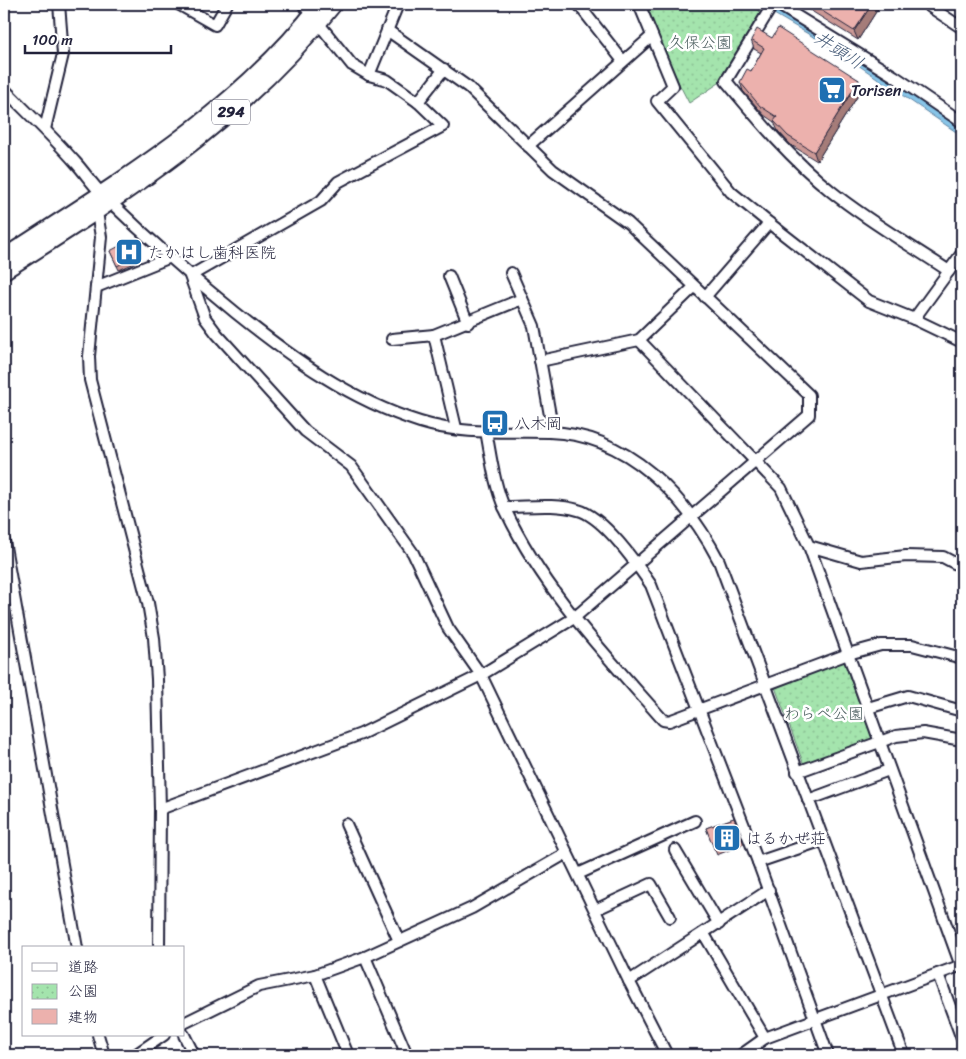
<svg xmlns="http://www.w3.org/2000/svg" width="966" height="1059" font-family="Sriracha,'Klee One',sans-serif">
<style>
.park{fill:url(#park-dots);stroke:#638374}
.water{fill:url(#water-ripples);stroke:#5f84a3}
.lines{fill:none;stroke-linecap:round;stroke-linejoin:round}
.minor-casing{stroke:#22223b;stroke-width:14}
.highway-casing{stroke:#22223b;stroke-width:19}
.minor{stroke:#fff;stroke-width:10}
.highway{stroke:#fff;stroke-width:15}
.wall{fill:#cb9895;stroke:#22223b}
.shaded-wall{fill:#a57c79;stroke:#22223b}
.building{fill:#ecb1ad;stroke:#22223b}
.labels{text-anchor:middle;stroke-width:5;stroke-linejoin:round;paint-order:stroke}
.shield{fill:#fff;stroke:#646476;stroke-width:1}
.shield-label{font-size:15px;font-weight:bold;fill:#22223b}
.park-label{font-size:16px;fill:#495c5d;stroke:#fff}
.poi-label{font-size:16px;fill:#22223b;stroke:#fff;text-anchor:start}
.water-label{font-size:18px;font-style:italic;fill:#465b78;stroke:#fff}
</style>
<defs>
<pattern id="park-dots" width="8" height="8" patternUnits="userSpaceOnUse" patternTransform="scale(1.25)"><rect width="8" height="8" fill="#a4e4ad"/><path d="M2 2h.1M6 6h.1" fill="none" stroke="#8dc396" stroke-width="1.8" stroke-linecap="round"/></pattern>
<pattern id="water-ripples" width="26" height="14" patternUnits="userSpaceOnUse" patternTransform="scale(1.25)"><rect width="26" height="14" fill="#88c5e8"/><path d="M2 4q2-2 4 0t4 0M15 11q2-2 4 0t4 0" fill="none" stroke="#75a9c8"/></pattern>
</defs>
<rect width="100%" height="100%" fill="#fff"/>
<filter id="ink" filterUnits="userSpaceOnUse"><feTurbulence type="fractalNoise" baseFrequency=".02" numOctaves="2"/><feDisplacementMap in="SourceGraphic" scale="10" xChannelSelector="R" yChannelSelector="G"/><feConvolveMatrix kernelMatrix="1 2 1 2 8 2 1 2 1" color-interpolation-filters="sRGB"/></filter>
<g filter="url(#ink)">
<g class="park">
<polygon points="638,4 747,4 762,12 722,81 689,103"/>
<polygon points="845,661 874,738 804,765 775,687"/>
</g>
<polygon class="water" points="757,4 768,4 882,74 962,129 962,136 839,52"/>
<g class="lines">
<g class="minor-casing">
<g id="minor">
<polyline points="178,4 215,25 227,4"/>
<polyline points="303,4 352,65 369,75 387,80 418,102 443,126 338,182 321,201 190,276 205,318 217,334 305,431 351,466 413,553 448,628 481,675 629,981 667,1055"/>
<polyline points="578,4 623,61"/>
<polyline points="639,4 673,86 657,101 731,192 769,223 869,301 914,319 962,342"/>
<path d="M 773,4 L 726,81 C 759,121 791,159 832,192 C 868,221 910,245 949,271"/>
<polyline points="777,4 894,76 962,122"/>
<polyline points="926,4 962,28"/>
<polyline points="369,75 398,4"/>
<path d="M 4,89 C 28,113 53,137 76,163 C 85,173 92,184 102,194 C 145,236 189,275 236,313 C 292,358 350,400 420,422 C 461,435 507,431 549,432 C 628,434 685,496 719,561 L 904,1055"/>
<polyline points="418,102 444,69"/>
<polyline points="45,129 63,54 59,4"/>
<polyline points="528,146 652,36"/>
<polyline points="97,212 101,237 89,356 90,380 148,603 154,638 157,679 160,809 159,948"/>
<polyline points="511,273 534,326 553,432"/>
<polyline points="449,276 468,323"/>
<polyline points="96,287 168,258"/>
<polyline points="705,297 769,223"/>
<polyline points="914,319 962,253"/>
<polyline points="392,339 434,335"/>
<polyline points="639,340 781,488 809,546 961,966"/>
<polyline points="540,361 639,340 694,287"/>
<polyline points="456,428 434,335 522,299"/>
<path d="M 486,431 C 491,457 494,485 505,509 C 543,590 605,654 663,720 L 669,721 L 848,654 L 881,645 L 912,645 L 962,658"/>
<path d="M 504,507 C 528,507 555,503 578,510 C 604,517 636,563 651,585 L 758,862 L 828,1055"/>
<polyline points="4,541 77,948"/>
<polyline points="809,546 861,561 906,556 943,557 962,567"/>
<polyline points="868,708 908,696 962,711"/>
<polyline points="797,772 896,736 923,733 962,740"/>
<polyline points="808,800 889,770"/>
<polyline points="160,809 361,734 481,675 574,618 809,415 809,395 628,223 553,170 468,87 387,30"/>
<polyline points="346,824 399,941"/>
<polyline points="675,850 719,924"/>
<polyline points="758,862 823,840"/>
<polyline points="578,874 695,821"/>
<polyline points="595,910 651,884 670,917"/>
<polyline points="704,934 765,1038"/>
<polyline points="365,957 407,1055"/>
<polyline points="938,974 962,1039"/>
<polyline points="315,975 348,1055"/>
<polyline points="629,981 769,890"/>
<polyline points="184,1023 259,986 315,975 365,957 472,908 567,853"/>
<polyline points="98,1035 104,1055"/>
<polyline points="184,1035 194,1055"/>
<polyline points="135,1055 164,1035"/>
<polyline points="741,1055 765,1038 962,965"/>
</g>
</g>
<g class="highway-casing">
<g id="highway">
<path d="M 4,257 C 117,183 236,113 320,4"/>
<path d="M 4,271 C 127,193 243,120 334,4"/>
</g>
</g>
<use href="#minor" class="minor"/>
<use href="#highway" class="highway"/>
</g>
<g class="wall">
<polygon points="800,4 881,4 858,40"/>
<polygon points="772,38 859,80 862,89 817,161 791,145 778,131 774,122 764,115 743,91 740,82 751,71 761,53 754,49 751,40"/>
<polygon points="110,251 137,256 139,261 119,270"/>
<polygon points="734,818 744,844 717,855 706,828"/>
</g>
<g class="shaded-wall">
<polygon points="872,4 881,4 858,40 854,31"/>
<polygon points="859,80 862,89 817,161 814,152"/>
</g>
<g class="building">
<polygon points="811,4 872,4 854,31"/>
<polygon points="778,28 859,80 814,152 788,136 774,121 777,117 760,106 740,82 747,69 751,71 764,48 751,40 757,29 772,38"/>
<polygon points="129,241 137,256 117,266 110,251"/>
<polygon points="734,818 742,839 715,851 706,828"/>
<polygon points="329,1051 332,1055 319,1055"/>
</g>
</g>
<defs>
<g id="supermarket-square" transform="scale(1.4375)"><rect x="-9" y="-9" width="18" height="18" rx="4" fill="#1f6fb2" stroke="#fff"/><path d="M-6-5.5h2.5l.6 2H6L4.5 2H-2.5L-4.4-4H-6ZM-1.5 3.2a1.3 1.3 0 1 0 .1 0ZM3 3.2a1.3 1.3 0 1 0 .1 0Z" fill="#fff"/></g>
<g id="hospital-square" transform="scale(1.4375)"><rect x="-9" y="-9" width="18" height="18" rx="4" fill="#1f6fb2" stroke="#fff"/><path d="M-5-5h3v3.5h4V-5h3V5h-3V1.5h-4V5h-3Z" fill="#fff"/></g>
<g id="bus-square" transform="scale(1.4375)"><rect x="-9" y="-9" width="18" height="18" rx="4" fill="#1f6fb2" stroke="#fff"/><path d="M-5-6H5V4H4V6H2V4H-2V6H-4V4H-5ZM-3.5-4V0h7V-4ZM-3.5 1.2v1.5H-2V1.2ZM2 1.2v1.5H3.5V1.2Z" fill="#fff"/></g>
<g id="building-square" transform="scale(1.4375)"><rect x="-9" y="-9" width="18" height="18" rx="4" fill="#1f6fb2" stroke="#fff"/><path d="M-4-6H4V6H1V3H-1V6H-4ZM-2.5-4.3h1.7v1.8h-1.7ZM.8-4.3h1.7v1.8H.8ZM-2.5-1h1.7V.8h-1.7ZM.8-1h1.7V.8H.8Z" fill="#fff"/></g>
</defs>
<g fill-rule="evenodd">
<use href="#supermarket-square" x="832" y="90"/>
<use href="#hospital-square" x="129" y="252"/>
<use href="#bus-square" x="495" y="423"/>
<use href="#building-square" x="727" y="838"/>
</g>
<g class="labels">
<rect class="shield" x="212" y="99.5" width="38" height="25" rx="4"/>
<g class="shield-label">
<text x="231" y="117">294</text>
</g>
<g class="park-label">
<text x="700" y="48">久保公園</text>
<text x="824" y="719">わらぺ公園</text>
</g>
<g class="poi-label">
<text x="851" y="96">Torisen</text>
<text x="148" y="258">たかはし歯科医院</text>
<text x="514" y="429">八木岡</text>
<text x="746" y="844">はるかぜ荘</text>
</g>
<g class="water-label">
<text transform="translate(839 50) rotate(33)" y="6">井頭川</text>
</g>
</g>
<rect width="966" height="1059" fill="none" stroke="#fff" stroke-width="20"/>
<rect x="10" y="10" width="946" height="1039" fill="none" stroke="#22223b" stroke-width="2" filter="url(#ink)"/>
<rect x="22" y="946" width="162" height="90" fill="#ffffff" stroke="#a7a7b1"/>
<rect x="32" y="963" width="25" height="8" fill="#ffffff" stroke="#a7a7b1"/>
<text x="68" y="972" font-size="15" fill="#22223b">道路</text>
<rect x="32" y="984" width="25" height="15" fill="url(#park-dots)" stroke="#a7a7b1"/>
<text x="68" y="996" font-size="15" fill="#22223b">公園</text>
<rect x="32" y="1009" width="25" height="15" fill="#ecb1ad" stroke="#a7a7b1"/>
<text x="68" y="1022" font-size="15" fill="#22223b">建物</text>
<path d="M25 45v8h146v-8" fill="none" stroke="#22223b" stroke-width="2.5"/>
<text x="32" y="45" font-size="15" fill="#22223b" stroke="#ffffff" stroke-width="4" paint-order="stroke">100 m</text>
</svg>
